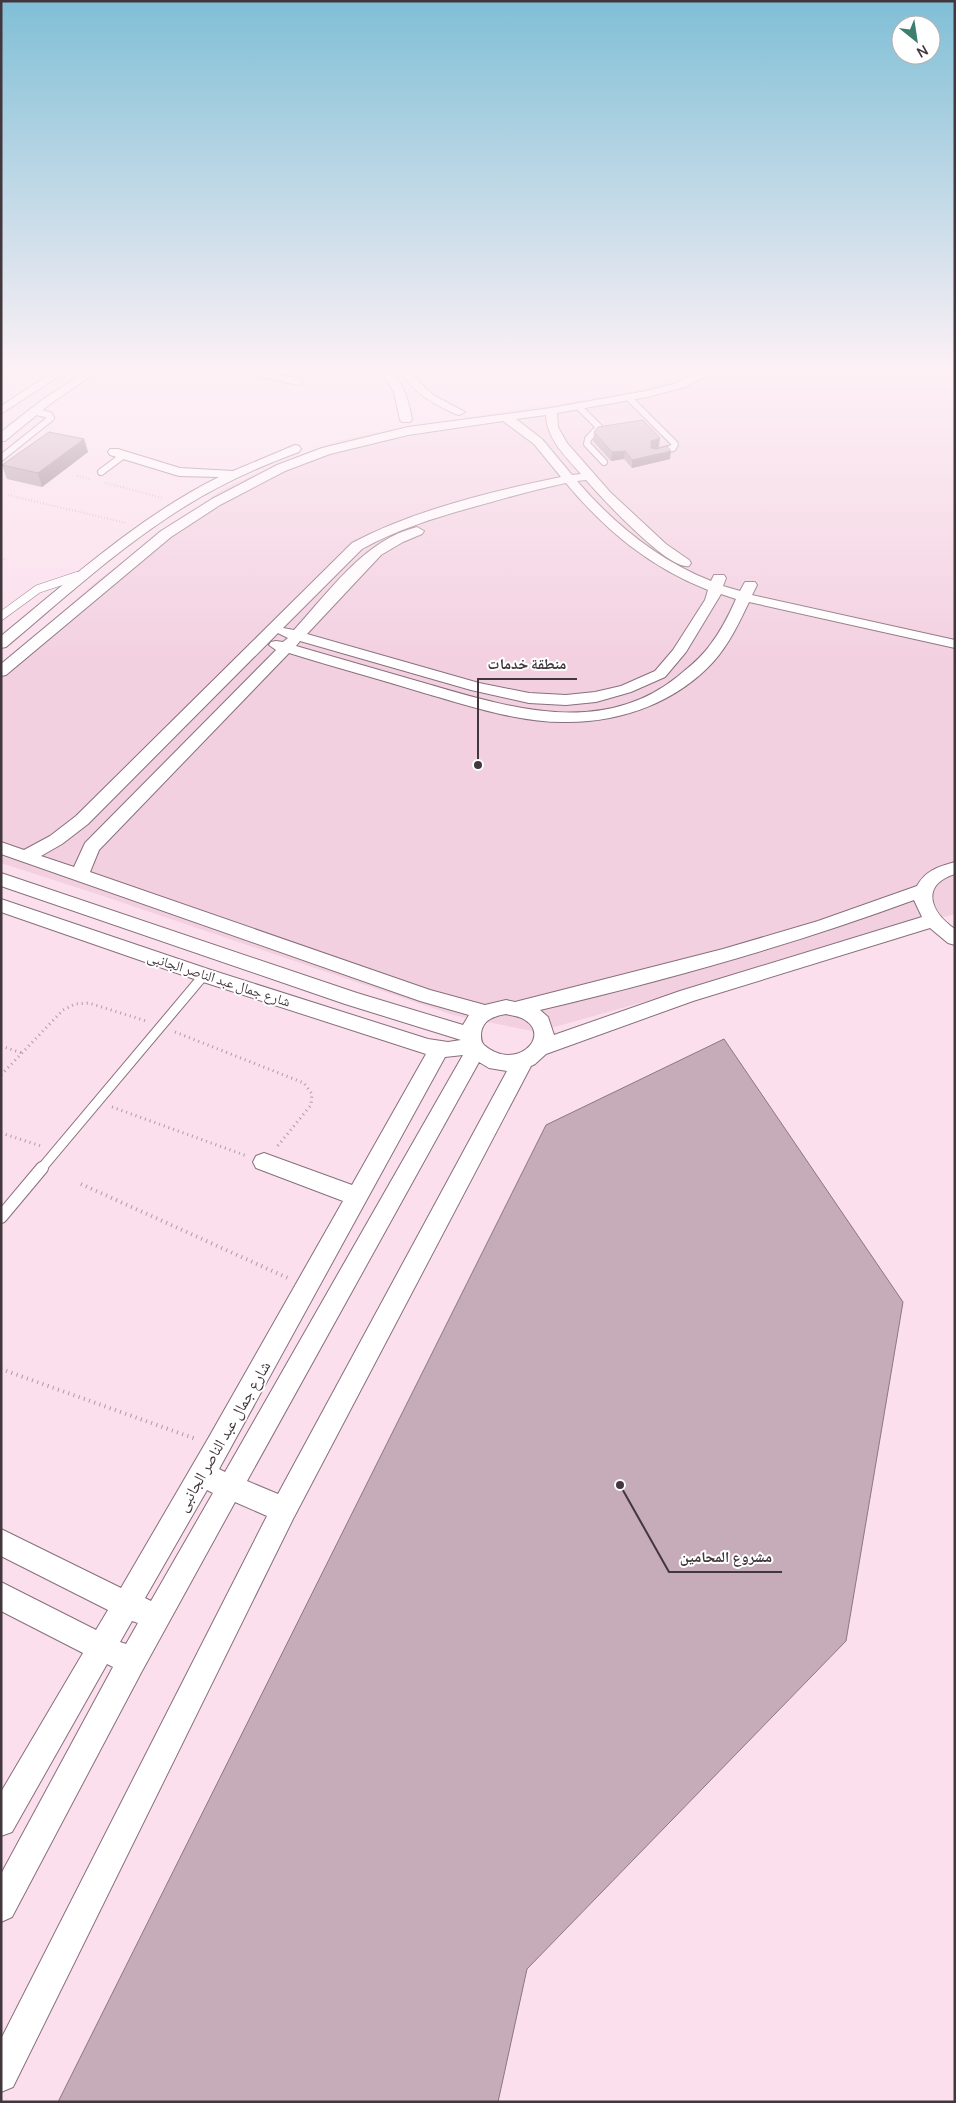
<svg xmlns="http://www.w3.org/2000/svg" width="956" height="2103" font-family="Manrope,'Noto Naskh Arabic',sans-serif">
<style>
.built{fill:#f3d0e0}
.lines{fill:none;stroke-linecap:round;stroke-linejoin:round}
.lane-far3-casing{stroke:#886f7b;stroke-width:8}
.lane-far2-casing{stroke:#886f7b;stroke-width:9}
.lane-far1-casing{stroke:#886f7b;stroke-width:11}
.lane-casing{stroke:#886f7b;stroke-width:14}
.street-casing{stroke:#886f7b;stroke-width:2}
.path-far2{stroke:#af9aa4;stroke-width:2;stroke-dasharray:0.5 2.5;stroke-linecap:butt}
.path-far1{stroke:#af9aa4;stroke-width:3;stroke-dasharray:1 4;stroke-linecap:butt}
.path{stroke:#af9aa4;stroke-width:4;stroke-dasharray:1 4.5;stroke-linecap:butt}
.lane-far3{stroke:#fff;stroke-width:6}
.lane-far2{stroke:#fff;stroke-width:8}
.lane-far1{stroke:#fff;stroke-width:9}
.lane{stroke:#fff;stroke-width:12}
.street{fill:#fff;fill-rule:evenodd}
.wall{fill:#aa939e}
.shaded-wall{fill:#8b7881}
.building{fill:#c6abb8;stroke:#8b7881}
.labels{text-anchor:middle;stroke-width:4;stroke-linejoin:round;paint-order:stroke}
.street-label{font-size:14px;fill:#42373c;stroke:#fff}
.near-street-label{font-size:16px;fill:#42373c;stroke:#fff}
.leader{fill:none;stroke:#42373c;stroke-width:2}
.callout-dot{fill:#42373c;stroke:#fff;stroke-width:2}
.callout-label{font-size:15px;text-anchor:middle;font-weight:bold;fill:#42373c;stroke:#fff;stroke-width:4;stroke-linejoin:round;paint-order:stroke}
</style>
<rect width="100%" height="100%" fill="#fbdfec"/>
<polygon class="built" points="698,368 955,368 955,914 537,1032 453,1015 100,895 1,863 1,666 97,581 224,488 276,464 340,440 383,431 625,393 682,377"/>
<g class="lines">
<g class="lane-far3-casing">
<g id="lane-far3">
<polyline points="238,369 299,382"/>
<polyline points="628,397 675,444 673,448 657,452"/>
<polyline points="578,406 599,427 588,439 587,444 604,462"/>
<polyline points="1,458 51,418 49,415 33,411"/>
<polyline points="101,472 124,455"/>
<polyline points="73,577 83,574"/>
</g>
</g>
<g class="lane-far2-casing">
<polyline id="lane-far2" points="1,616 38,589 77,576"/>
</g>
<g class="lane-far1-casing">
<polyline id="lane-far1" points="41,1169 204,975"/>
</g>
<g class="lane-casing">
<polyline id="lane" points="1,1217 42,1168"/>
</g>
<g class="street-casing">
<g id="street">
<polygon points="59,368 71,368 1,414 1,406"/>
<polygon points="91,368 103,368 50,404 5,441 1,441 1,432 42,400"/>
<polygon points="271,368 283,368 272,377 264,377 263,375"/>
<path d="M 379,368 L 390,368 C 403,384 409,400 412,420 L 410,422 L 402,422 L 400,420 L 394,392 Z"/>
<path d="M 397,368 L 408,368 L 425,388 L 435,396 L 465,412 L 459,415 L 455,414 C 428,401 415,393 397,368 Z"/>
<path d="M 706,368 L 720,368 L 685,387 L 647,397 L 557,413 L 558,427 L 567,443 L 610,492 L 666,544 L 689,560 L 691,563 L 689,566 C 669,571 601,497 586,480 L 577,481 C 615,525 658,560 711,581 L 714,575 L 724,575 L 726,578 L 723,586 L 740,591 L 745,582 L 755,582 L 757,585 L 752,595 L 955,640 L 955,648 L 749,602 C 739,623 729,644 714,661 C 677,702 622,722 568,722 C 519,723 470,706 424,693 C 379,679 334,667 289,653 L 99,850 L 90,872 L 430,990 L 485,1005 L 506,1000 L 515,1002 L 723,949 L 818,921 L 917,886 C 926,870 938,867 955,862 L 955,874 C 920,885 930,912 955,929 L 955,945 L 948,943 L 930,928 L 693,1001 L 546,1054 L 535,1064 L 531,1066 L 293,1519 L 13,2087 L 1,2092 L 1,2039 L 267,1516 L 235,1502 L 142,1671 L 12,1917 L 1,1922 L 1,1874 L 113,1667 L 107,1664 L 12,1832 L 1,1836 L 1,1792 L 83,1653 L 1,1611 L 1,1582 L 96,1630 L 108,1610 L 1,1556 L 1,1529 L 121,1588 L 209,1437 L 343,1201 L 256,1168 L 253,1162 L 256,1156 L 264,1153 L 352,1185 L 426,1054 L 197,980 L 1,912 L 1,899 L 211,970 L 428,1039 L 448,1042 L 461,1040 L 345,1004 L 1,886 L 1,873 L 357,993 L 463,1025 L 469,1015 L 420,1001 L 1,854 L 1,842 L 24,850 L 50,836 L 76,816 L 352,543 C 414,510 493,491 561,477 L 534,444 L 503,421 L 408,435 L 330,454 L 285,471 L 220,505 L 171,537 L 6,675 L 1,676 L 1,664 L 161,531 L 212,499 L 277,465 L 322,448 L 408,427 L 551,408 L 646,391 L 677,383 ZM 546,415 C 547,439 565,456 581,474 L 572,475 L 542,439 L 516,419 ZM 566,483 C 606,531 650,567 708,590 L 705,600 L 673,650 L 655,671 L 621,686 L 595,692 L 566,695 L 529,693 L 479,683 L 307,634 L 381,555 L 403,542 L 422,534 L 424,531 L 417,527 C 364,540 329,592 294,630 L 283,628 L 362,549 C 398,529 437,517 477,506 C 506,498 536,489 566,483 ZM 721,594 L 736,599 C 729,615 721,631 710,645 C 701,658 689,667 677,677 C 603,736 513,709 431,685 C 386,672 341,659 296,646 L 300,641 L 471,690 L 529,703 L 566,705 L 596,702 L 631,692 L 665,677 L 686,652 ZM 278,633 L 288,638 L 283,642 L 276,641 L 271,642 L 269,645 L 276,650 L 85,843 L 74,867 L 41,856 L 62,844 L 88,824 ZM 914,900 L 922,917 L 680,991 L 554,1035 L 548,1017 L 540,1010 C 667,980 792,945 914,900 ZM 506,1014 C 512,1016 520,1016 525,1020 C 552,1037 515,1072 484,1045 C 481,1042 481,1038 481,1034 C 482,1020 494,1016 506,1014 ZM 463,1055 L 225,1472 L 219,1469 L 445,1057 ZM 479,1062 L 489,1068 L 507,1071 L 278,1494 L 247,1481 ZM 207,1490 L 213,1493 L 151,1601 L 145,1598 ZM 132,1621 L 138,1623 L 126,1644 L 120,1642 Z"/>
<path d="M 295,445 L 299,446 L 301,449 L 299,452 C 255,468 212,488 173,514 C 113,553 61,601 6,647 L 1,648 L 1,636 C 71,579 138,517 219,477 L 179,476 L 110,455 L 108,452 L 110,449 L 118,449 L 180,468 L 233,471 Z"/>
</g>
</g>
<g class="path-far2">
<polyline points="1,370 30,376"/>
<polyline points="77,476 90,479"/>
<polyline points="106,483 163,498"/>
<polyline points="8,495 126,523"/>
<polyline points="1,559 7,560"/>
</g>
<g class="path-far1">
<polyline points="175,1032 304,1083 312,1094 311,1105 276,1148"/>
<polyline points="1,1046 22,1053"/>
<polyline points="1,1075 63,1010 75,1004 89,1003 146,1021"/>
<polyline points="112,1107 247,1156"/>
<polyline points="1,1133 41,1146"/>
</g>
<g class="path">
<polyline points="81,1184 290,1279"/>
<polyline points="1,1369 196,1439"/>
</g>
<use href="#lane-far3" class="lane-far3"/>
<use href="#lane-far2" class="lane-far2"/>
<use href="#lane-far1" class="lane-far1"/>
<use href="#lane" class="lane"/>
<use href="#street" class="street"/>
</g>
<g class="wall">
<polygon points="619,368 642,368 638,372"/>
<polygon points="594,432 659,447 654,449 670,459 632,468 624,459 611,461 593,441"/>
<polygon points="84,439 88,452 42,487 7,479 2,465"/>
</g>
<g class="shaded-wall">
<polygon points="660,438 659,447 650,450 651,441"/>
<polygon points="84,439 88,452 42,487 38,473"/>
<polygon points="625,451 624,459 611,461 612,452"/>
<polygon points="671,451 670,459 632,468 632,460"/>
</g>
<g class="building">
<polygon points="643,420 660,438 651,441 651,448 656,449 667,446 671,451 632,460 625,451 612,452 594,432 598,427"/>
<polygon points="49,432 84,439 38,473 2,465"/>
<polygon points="724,1039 903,1302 846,1641 527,1969 498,2102 58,2102 546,1125"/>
</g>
<linearGradient id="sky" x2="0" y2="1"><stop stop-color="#80bfd6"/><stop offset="0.56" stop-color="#fdf1f6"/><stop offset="1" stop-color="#fdf1f6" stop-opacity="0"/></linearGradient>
<rect width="956" height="662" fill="url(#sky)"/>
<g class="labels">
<g class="street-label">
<text transform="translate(219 979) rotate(18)" y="5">شارع جمال عبد الناصر الجانبى</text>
</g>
<g class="near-street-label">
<text transform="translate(223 1436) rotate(-60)" y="6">شارع جمال عبد الناصر الجانبى</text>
</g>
</g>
<path class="leader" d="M478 765L478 679H577M620 1485L669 1572H782"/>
<g class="callout-dot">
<circle cx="478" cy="765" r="5"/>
<circle cx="620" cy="1485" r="5"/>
</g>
<g class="callout-label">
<text x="527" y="669">منطقة خدمات</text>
<text x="726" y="1562">مشروع المحامين</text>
</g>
<rect width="956" height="2103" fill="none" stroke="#42373c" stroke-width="5"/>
<g transform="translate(916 40) rotate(150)"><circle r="24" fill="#ffffff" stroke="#b3afb1"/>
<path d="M0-4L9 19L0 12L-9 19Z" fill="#3d7e6f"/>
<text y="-8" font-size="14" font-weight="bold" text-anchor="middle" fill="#42373c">N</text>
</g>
</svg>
